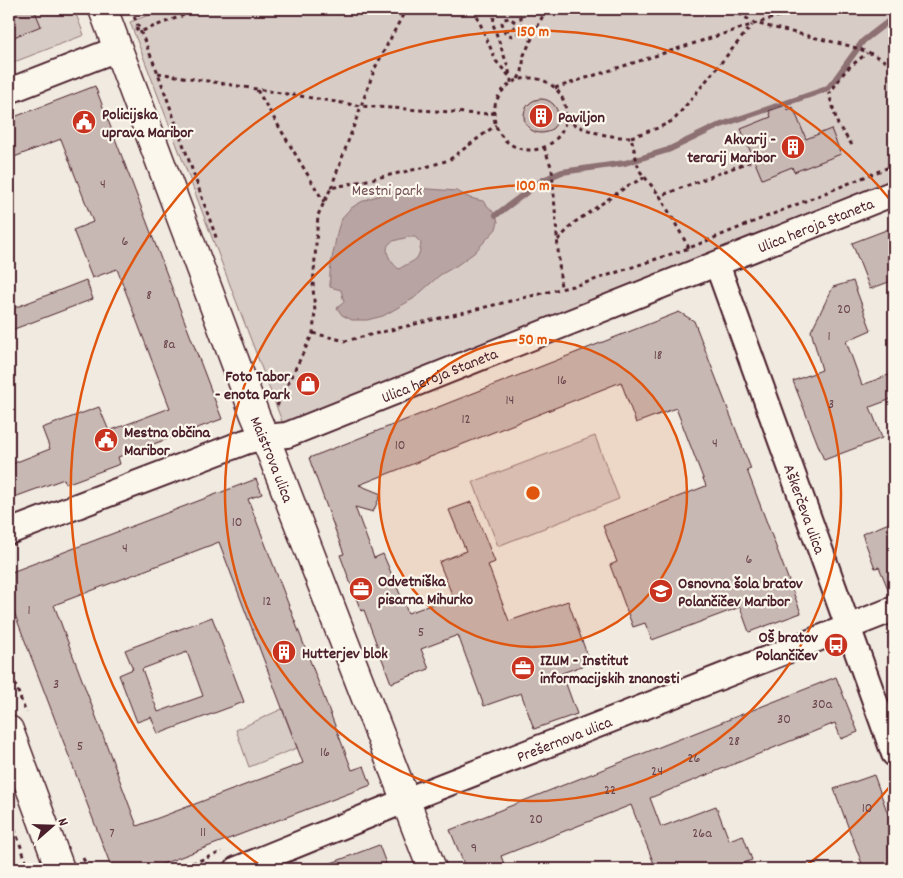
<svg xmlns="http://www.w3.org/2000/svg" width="903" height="878" font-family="Dekko,sans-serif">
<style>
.green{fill:#d8ccc6;stroke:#917678}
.water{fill:#b8a4a2;stroke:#8c6f72;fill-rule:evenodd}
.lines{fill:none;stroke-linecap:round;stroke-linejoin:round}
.stream{stroke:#8c6f72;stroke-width:6}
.building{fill:#c8b8b3;stroke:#4a1f2b;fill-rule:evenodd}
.street-casing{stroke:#4a1f2b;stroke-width:28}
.secondary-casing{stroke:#4a1f2b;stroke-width:31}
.path{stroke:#4a1f2b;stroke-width:3;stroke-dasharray:4 4;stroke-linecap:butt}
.street{stroke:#fbf7ec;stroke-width:24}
.secondary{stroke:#fbf7ec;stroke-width:28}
.ring{fill:none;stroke:#e0560e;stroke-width:2.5}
.labels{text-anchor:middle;stroke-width:4.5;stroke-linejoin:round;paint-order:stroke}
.number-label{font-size:14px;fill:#6a454d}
.poi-label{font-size:16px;font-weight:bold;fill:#4a1f2b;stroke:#fbf7ec;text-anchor:start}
.park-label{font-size:16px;fill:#6e4a52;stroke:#fbf7ec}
.street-label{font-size:16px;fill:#4a1f2b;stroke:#fbf7ec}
.centre{fill:#e0560e;stroke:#fbf7ec;stroke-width:2.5}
.ring-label{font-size:15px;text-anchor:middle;font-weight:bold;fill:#e0560e;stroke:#fbf7ec;stroke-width:4.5;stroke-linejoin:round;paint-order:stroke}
</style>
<rect width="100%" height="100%" fill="#f0eae0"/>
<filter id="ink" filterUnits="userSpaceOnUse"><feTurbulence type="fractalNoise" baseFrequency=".02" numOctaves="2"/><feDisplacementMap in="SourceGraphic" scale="10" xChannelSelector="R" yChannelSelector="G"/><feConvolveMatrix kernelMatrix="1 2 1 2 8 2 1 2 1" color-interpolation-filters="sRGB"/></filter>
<g filter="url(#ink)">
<g class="green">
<polygon points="9,9 74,9 84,35 9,64"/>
<polygon points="165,9 894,9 894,185 283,424 130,22"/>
<polygon points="595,436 619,499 498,546 473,482"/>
<polygon points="282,709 297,748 249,767 236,730"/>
</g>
<path class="water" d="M 415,188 L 457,191 L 470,198 L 483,201 L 496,215 L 498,222 L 496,229 L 474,253 L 456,266 L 440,275 L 413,299 L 383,316 L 367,320 L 352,320 L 342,315 L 337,308 L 344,302 L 341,290 L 330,287 C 329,273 331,262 334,249 C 336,239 337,228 342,219 C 353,197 393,192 415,188 ZM 408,237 L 415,237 L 421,243 C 419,263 414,259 399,269 C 393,265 383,252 389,244 C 392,240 403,239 408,237 Z"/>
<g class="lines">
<polyline class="stream" points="496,215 543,180 562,172 625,163 668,150 718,126 824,90 829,87 834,81 863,41 894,17"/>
</g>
<g class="building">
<polygon points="9,9 34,9 41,26 9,39"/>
<polygon points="95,86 222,419 118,457 120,464 66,484 64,479 9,499 9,465 50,449 42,428 99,407 109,431 170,408 117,269 92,278 73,230 93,222 61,139 9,159 9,119"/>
<circle cx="541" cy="116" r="17"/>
<polygon points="786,105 788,110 793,107 806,139 831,129 841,154 794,172 792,167 762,179 741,129 771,117 769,111"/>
<polygon points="894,227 894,280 870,289 852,243"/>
<polygon points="86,280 93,299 9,331 9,310"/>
<polygon points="853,281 871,330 846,341 862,385 894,373 894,398 870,407 882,438 824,460 793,381 822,370 811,331 833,287"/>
<polygon points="679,312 694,321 751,469 747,470 801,613 749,632 740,607 652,640 645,623 633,627 610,565 617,562 603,526 706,486 676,408 636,423 621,382 359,485 381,494 373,512 355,507 374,558 383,554 408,613 453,597 439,562 466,551 449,510 471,502 495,562 488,565 509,621 568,601 590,663 562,673 577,714 534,729 521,693 484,706 458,635 421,649 429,669 391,683 364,610 361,611 340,555 344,554 309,458"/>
<path d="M 256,479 L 262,494 L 248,499 L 352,770 L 364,766 L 371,785 L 149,869 L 112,869 L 9,599 L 9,573 ZM 219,542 L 303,763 L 137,826 L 54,605 Z"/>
<polygon points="894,521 894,596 891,596 879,567 875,568 862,534"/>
<path d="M 212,617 L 244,702 L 158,734 L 151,717 L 137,722 L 119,675 L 133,669 L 125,650 ZM 187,652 L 203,696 L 158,712 L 142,669 Z"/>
<polygon points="836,677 858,732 841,739 835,723 650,798 661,827 716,806 729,840 743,835 752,860 728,869 656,869 631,805 501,856 506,869 466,869 450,830"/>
<polygon points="874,775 894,831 894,869 864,869 834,789"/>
<polygon points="379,845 388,869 319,869 318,868"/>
</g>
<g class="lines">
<g class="street-casing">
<g id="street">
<polyline points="9,91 117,49"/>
<path id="s1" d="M 717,264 L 894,754"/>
<path id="s2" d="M 9,532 L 245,442 L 264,437 L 287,435 L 894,193"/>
<path id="s3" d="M 237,869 L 424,793 L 894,609"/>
</g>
</g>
<g class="secondary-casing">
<g id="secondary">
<path id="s4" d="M 103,9 L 255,415 L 272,455 L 432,869"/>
<polyline points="9,730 60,869"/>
</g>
</g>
<g class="path">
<polyline points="131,9 158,73 217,240"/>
<polyline points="474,9 496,61 511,78 511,83"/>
<polyline points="495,9 493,24 509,70 510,78"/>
<polyline points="732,9 754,23 850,46 868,52 894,66"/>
<polyline points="135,29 142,31 200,9"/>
<polyline points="505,30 512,30 515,26 515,22 510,18 504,19 502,23 505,33 512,36 518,33 522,23 519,9"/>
<polyline points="158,73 361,106 480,114 494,113"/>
<circle cx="530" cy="114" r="36"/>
<polyline points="518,79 522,72 524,55 546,9"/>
<polyline points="555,88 801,9"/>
<polyline points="257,90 324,202"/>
<path d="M 565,120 C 587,131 607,138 631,137 L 639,170 L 660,196"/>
<polyline points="631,137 658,128 674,120 752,25"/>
<polyline points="852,145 838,125 829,94 846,70 867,53"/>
<polyline points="544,147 552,169 561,289"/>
<polyline points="331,188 375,68 406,9"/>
<polyline points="558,240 575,222 629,185 644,178"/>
<polyline points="689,248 660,196 754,160"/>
<polyline points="313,333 345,341 585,283 689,248 894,165"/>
<polyline points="277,406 313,333 315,312 313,287 318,215 331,188 426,167 449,160 496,125"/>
<polyline points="9,668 26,713"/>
<polyline points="9,814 29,869"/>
<polyline points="83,858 88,869"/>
<polyline points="177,869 222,852"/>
</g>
<use href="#street" class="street"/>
<use href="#secondary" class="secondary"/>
</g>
</g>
<circle cx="533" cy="493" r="154" fill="#e0560e" fill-opacity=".12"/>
<g class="ring">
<circle cx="533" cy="493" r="154"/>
<circle cx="533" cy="493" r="308"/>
<path d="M892 784A462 462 0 0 1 801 869M265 869A462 462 0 1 1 892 202"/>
</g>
<defs>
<g id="building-disc" transform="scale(1.25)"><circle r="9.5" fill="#c8321e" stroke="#fbf7ec"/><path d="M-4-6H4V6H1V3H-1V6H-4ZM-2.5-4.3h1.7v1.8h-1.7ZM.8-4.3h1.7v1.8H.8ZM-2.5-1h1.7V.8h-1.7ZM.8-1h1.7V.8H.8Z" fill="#fff"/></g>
<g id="civic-disc" transform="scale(1.25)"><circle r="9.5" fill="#c8321e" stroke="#fbf7ec"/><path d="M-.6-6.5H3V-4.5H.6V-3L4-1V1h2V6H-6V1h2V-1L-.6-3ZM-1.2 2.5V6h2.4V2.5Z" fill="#fff"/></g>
<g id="shop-disc" transform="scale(1.25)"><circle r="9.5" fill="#c8321e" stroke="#fbf7ec"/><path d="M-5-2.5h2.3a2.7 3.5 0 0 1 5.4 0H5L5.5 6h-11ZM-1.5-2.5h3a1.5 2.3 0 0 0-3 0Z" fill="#fff"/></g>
<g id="office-disc" transform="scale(1.25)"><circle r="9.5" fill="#c8321e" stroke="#fbf7ec"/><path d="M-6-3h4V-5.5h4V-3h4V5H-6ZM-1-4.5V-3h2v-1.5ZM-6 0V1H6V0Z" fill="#fff"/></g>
<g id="school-disc" transform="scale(1.25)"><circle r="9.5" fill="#c8321e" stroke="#fbf7ec"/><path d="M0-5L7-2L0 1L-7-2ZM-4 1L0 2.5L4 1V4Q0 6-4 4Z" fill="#fff"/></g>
<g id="bus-disc" transform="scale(1.25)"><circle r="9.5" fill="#c8321e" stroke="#fbf7ec"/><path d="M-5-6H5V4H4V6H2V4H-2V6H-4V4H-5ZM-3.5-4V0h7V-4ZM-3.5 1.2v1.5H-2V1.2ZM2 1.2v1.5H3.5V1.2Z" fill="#fff"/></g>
</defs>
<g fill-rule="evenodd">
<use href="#building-disc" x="541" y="116"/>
<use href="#civic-disc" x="84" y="122"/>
<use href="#building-disc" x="793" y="147"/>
<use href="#shop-disc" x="308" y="384"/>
<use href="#civic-disc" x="106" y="440"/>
<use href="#office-disc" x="361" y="589"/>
<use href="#school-disc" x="661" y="591"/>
<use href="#bus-disc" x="836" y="645"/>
<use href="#building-disc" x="284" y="652"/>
<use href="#office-disc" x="523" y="668"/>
</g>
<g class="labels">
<g class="number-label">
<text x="103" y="188">4</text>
<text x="125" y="245">6</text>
<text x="149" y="299">8</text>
<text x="844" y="313">20</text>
<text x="829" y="340">1</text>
<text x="169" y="348">8a</text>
<text x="658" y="359">18</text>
<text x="562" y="384">16</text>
<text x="510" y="404">14</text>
<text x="831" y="408">3</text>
<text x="466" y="423">12</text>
<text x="715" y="447">4</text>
<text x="400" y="449">10</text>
<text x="237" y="526">10</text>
<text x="125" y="552">4</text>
<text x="749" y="563">6</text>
<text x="267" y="605">12</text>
<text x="29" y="614">1</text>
<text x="421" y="636">5</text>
<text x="56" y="688">3</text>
<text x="822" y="708">30a</text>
<text x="784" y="723">30</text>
<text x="734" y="745">28</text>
<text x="80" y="750">5</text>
<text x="325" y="756">16</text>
<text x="694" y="762">26</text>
<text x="657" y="775">24</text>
<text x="610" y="794">22</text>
<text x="867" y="812">10</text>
<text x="536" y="823">20</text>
<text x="203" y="836">11</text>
<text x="112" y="837">7</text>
<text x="702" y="837">26a</text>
<text x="474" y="852">9</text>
</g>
<g class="poi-label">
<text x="102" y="119">Policijska<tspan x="102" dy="18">uprava Maribor</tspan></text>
<text x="558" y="122">Paviljon</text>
<text x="776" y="144" text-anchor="end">Akvarij -<tspan x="776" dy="18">terarij Maribor</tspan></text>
<text x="290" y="381" text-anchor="end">Foto Tabor<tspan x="290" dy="18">- enota Park</tspan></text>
<text x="124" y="437">Mestna občina<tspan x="124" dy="18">Maribor</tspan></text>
<text x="378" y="586">Odvetniška<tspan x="378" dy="18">pisarna Mihurko</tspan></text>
<text x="678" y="588">Osnovna šola bratov<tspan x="678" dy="18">Polančičev Maribor</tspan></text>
<text x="818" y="642" text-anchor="end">OŠ bratov<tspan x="818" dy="18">Polančičev</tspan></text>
<text x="302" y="658">Hutterjev blok</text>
<text x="540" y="665">IZUM - Institut<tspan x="540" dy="18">informacijskih znanosti</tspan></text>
</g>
<g class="park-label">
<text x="387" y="195">Mestni park</text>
</g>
<g class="street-label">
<text dy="6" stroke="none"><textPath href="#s2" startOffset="864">Ulica heroja Staneta</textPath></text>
<text dy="6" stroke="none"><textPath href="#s2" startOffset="459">Ulica heroja Staneta</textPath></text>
<text dy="6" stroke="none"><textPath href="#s4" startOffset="481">Maistrova ulica</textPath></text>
<text dy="6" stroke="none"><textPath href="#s1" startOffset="260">Aškerčeva ulica</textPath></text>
<text dy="6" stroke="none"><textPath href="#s3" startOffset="352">Prešernova ulica</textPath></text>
</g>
</g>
<circle cx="533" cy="493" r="8" class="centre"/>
<g class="ring-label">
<text x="533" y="36">150 m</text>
<text x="533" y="190">100 m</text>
<text x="533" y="344">50 m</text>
</g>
<rect width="903" height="878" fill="none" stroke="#fbf7ec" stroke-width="30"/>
<rect x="15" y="15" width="873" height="848" fill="none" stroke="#4a1f2b" stroke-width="2" filter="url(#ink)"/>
<g transform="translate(52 826) rotate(70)" stroke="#fbf7ec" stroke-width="4" paint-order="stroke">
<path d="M0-4L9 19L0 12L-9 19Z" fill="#4a1f2b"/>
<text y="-8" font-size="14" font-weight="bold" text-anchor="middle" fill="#4a1f2b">N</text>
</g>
</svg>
